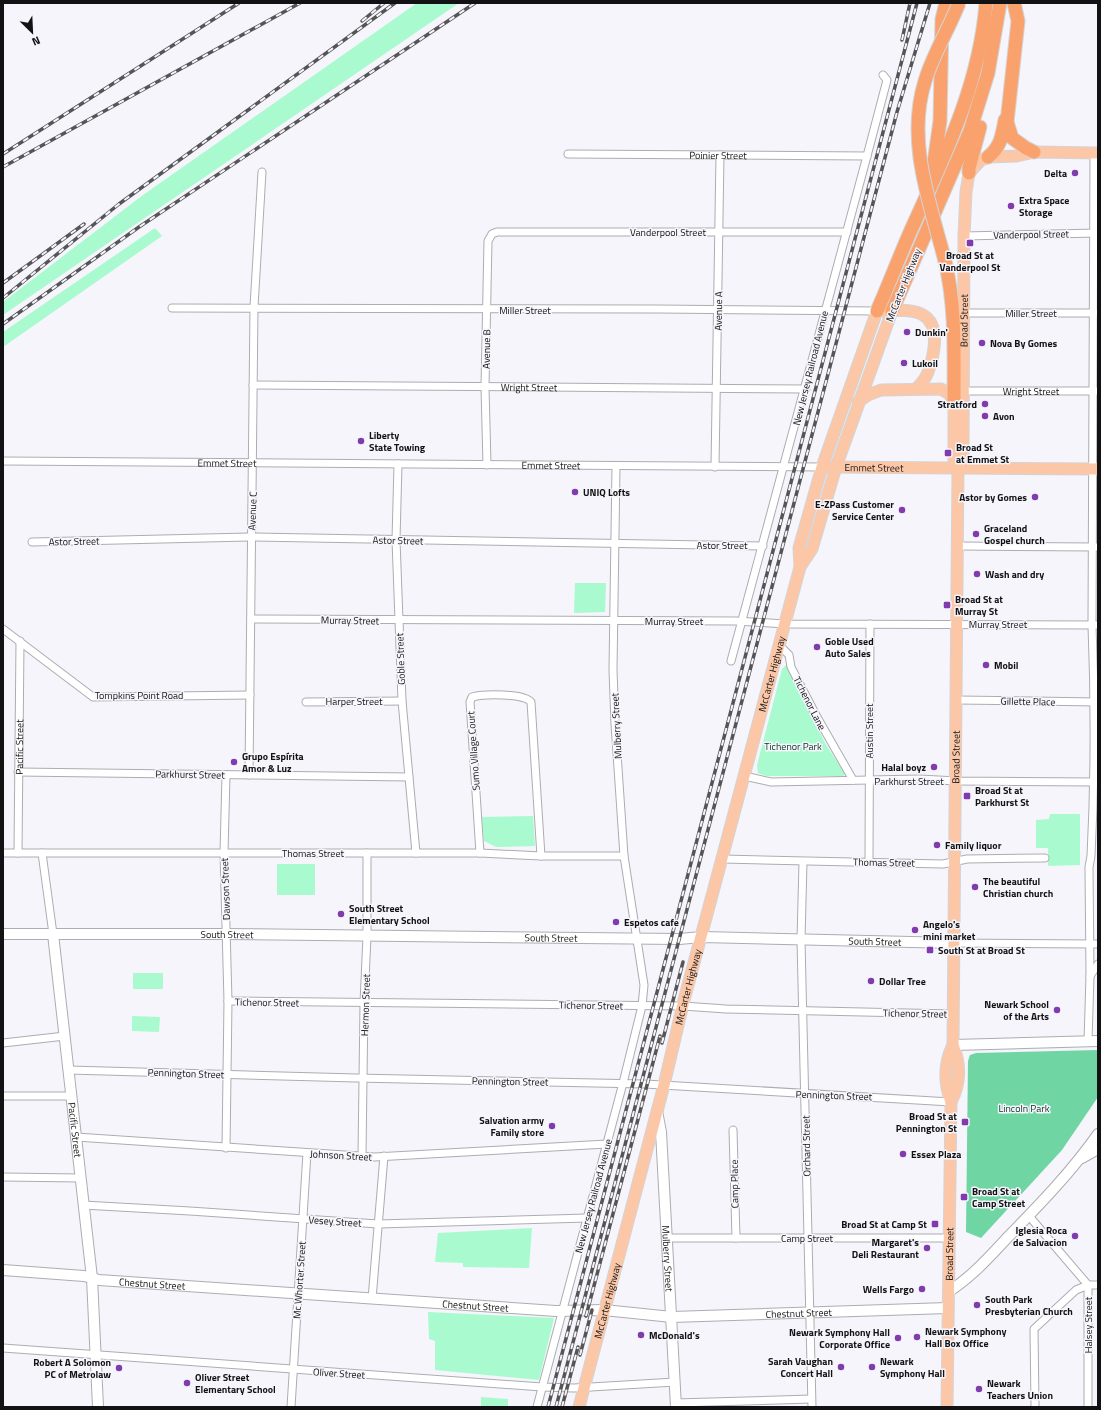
<svg xmlns="http://www.w3.org/2000/svg" width="1101" height="1410" font-family="'Titillium Web',sans-serif">
<style>
.green{fill:#aafad0}
.forest{fill:#6fd5a3}
.lines{fill:none;stroke-linecap:round;stroke-linejoin:round}
.street-casing{stroke:#acadb2;stroke-width:9}
.secondary-casing{stroke:#acadb2;stroke-width:12}
.primary-casing{stroke:#d4d4d5;stroke-width:13}
.highway-casing{stroke:#d4d4d5;stroke-width:15}
.street{stroke:#fff;stroke-width:7}
.secondary{stroke:#fff;stroke-width:10}
.primary{stroke:#fcc7a7;stroke-width:11}
.highway{stroke:#faa26d;stroke-width:13}
.rail-casing{stroke:#555558;stroke-width:3.5}
.rail{stroke:#f5f5fb;stroke-width:2;stroke-dasharray:6;stroke-linecap:butt}
.highway-bridge-casing{stroke:#d4d4d5;stroke-width:15;stroke-linecap:butt}
.highway-bridge{stroke:#faa26d;stroke-width:13}
.poi-dot{fill:#803bae;stroke:#f5f5fb;stroke-width:1.5}
.labels{text-anchor:middle;stroke-width:3;stroke-linejoin:round;paint-order:stroke}
.street-label{font-size:10px;fill:#121214;stroke:#f5f5fb}
.poi-label{font-size:10px;font-weight:bold;fill:#121214;stroke:#f5f5fb;text-anchor:start}
.park-label{font-size:10px;fill:#03321f;stroke:#f5f5fb}
</style>
<rect width="100%" height="100%" fill="#f5f5fb"/>
<g class="green">
<polygon points="417,3 459,3 3,315 3,302 143,195"/>
<polygon points="155,228 162,236 3,347 3,332"/>
<polygon points="575,583 606,583 605,612 574,613"/>
<polygon points="787,664 825,743 845,774 843,776 766,776 758,773 757,765 782,669"/>
<polygon points="1050,814 1080,814 1080,865 1048,866 1048,848 1036,848 1036,820 1049,819"/>
<polygon points="533,816 535,846 496,847 484,841 482,817"/>
<rect x="277" y="864" width="38" height="31"/>
<rect x="133" y="973" width="30" height="16"/>
<polygon points="132,1016 160,1017 159,1032 132,1031"/>
<polygon points="532,1228 529,1268 463,1267 463,1263 435,1262 438,1233"/>
<polygon points="428,1312 554,1318 539,1380 435,1370 435,1341 429,1339"/>
<polygon points="481,1397 508,1399 508,1407 481,1407"/>
</g>
<polygon class="forest" points="1098,1050 1098,1097 1062,1150 981,1238 966,1232 968,1061 970,1055 976,1053"/>
<g class="lines">
<g class="street-casing">
<g id="street">
<path id="s1" d="M 568,154 L 867,156"/>
<polyline points="964,236 1098,233"/>
<polyline points="172,308 657,309 877,311"/>
<polyline points="963,313 1098,313"/>
<path id="s2" d="M 253,385 L 806,389"/>
<path id="s3" d="M 963,391 L 1098,391"/>
<path id="s4" d="M 3,461 L 822,467"/>
<polyline points="398,464 396,540 402,701 416,853"/>
<polyline points="487,465 485,387 488,241 492,234 497,232 847,232"/>
<polyline points="715,467 720,155"/>
<polyline points="32,542 249,537 763,546"/>
<polyline points="958,546 1098,547"/>
<polyline points="251,619 736,621 785,624 1098,625"/>
<polyline points="3,629 93,697 250,695"/>
<polyline points="780,646 789,655 791,667 817,717 853,780"/>
<polyline points="731,661 867,156 887,80 883,75"/>
<polyline points="957,700 1098,702"/>
<polyline points="306,702 402,701"/>
<polyline points="18,772 409,777"/>
<polyline points="249,775 254,307 262,172"/>
<polyline points="744,776 771,782 919,779 957,781 1097,782"/>
<polyline points="3,853 480,853 541,856 624,856"/>
<path id="s5" d="M 18,853 L 20,641"/>
<polyline points="42,853 53,934"/>
<path d="M 480,853 L 470,702 L 472,697 C 484,694 523,693 531,702 L 541,856"/>
<polyline points="723,859 943,864 967,859 1045,858"/>
<polyline points="869,861 870,624"/>
<polyline points="803,862 801,940 812,1407"/>
<polyline points="954,943 1098,944"/>
<polyline points="1090,976 1098,964"/>
<polyline points="228,1001 683,1006 726,1009 953,1014"/>
<path d="M 1088,1041 L 1090,976 L 1089,867 L 1091,856 C 1095,778 1095,702 1092,625 L 1094,153"/>
<polyline points="3,1043 65,1036"/>
<polyline points="69,1070 356,1078 645,1084 951,1102"/>
<polyline points="3,1096 72,1096"/>
<polyline points="733,1130 736,1238"/>
<polyline points="76,1137 375,1157 607,1144"/>
<polyline points="226,1148 228,1001 224,853 226,775"/>
<polyline points="362,1156 364,1003 367,936 367,853"/>
<polyline points="3,1177 80,1178"/>
<polyline points="83,1205 190,1211 378,1224 587,1218"/>
<polyline points="1029,1216 1088,1285 1088,1407"/>
<polyline points="667,1238 948,1238"/>
<polyline points="372,1299 384,1156"/>
<polyline points="3,1348 542,1387 574,1388 675,1382"/>
<polyline points="676,1403 811,1399"/>
<polyline points="291,1407 307,1153"/>
<polyline points="537,1407 623,1083 642,1006 644,985 624,856 615,724 613,670 616,466"/>
<polyline points="1035,1407 1034,1329 1076,1290 1088,1285 1098,1285"/>
</g>
</g>
<g class="secondary-casing">
<g id="secondary">
<path id="s6" d="M 3,934 L 222,934 L 679,939 L 702,937 L 954,943"/>
<path id="s7" d="M 53,934 L 92,1278 L 98,1407"/>
<polyline points="953,1045 1098,1041"/>
<path id="s8" d="M 657,1111 L 661,1132 L 676,1407"/>
<polyline points="1082,1158 1098,1149"/>
<path id="s9" d="M 3,1270 L 84,1276 L 99,1280 L 556,1311 L 604,1310 L 672,1317 L 948,1308"/>
<path d="M 948,1292 C 972,1277 990,1256 1009,1236 C 1041,1203 1072,1171 1098,1134"/>
</g>
</g>
<g class="primary-casing">
<g id="primary">
<polyline points="858,402 868,395 881,390 941,389 948,393 954,400 954,460 958,468"/>
<path id="s10" d="M 829,467 L 1098,469"/>
<path d="M 800,567 L 799,548 L 822,467 L 877,311 C 891,311 911,308 923,315 C 941,325 934,356 928,372 C 926,378 921,384 916,389"/>
<path id="s11" d="M 951,1102 C 961,1083 961,1065 953,1045 L 958,468 L 963,460 L 964,236 L 966,192 L 969,173 L 981,160 L 988,157 L 1017,156 L 1034,152 L 1098,153"/>
<path id="s12" d="M 579,1407 L 664,1085 L 684,1000 L 800,567 L 812,549 L 836,467 L 892,311"/>
<path id="s13" d="M 947,1407 L 951,1102 C 944,1083 944,1063 953,1045"/>
</g>
</g>
<g class="highway-casing">
<g id="highway">
<polyline points="1014,3 1018,21 1007,122 1012,138 1026,148 1034,152"/>
<path d="M 988,157 C 1001,147 1002,135 1005,120"/>
<polyline points="933,170 940,121 942,19 946,3"/>
<polyline points="969,173 969,168 980,127"/>
<path d="M 945,261 C 956,307 954,353 954,400"/>
<path d="M 877,311 C 889,284 899,257 911,230 C 944,157 980,84 986,3"/>
<polyline points="892,311 970,131 988,73 1000,3"/>
</g>
</g>
<use href="#street" class="street"/>
<use href="#secondary" class="secondary"/>
<use href="#primary" class="primary"/>
<use href="#highway" class="highway"/>
<g class="rail-casing">
<g id="rail">
<polyline points="362,21 384,3"/>
<polyline points="902,40 910,3"/>
<polyline points="3,154 239,3"/>
<polyline points="3,167 300,3"/>
<polyline points="3,283 84,224"/>
<polyline points="3,298 119,204 395,3"/>
<polyline points="3,324 139,227 475,3"/>
<polyline points="662,1043 683,962"/>
<polyline points="586,1316 660,1036"/>
<polyline points="580,1355 592,1310"/>
<polyline points="548,1407 917,3"/>
<polyline points="556,1407 897,112 930,3"/>
<polyline points="562,1407 578,1347"/>
</g>
</g>
<use href="#rail" class="rail"/>
<g class="highway-bridge-casing">
<path id="highway-bridge" d="M 945,261 C 930,203 906,141 925,81 C 933,54 949,29 959,3"/>
</g>
<use href="#highway-bridge" class="highway-bridge"/>
</g>
<g class="poi-dot">
<circle cx="1075" cy="173" r="4"/>
<circle cx="1011" cy="206" r="4"/>
<rect x="966" y="239" width="8" height="8" rx="2"/>
<circle cx="907" cy="332" r="4"/>
<circle cx="982" cy="343" r="4"/>
<circle cx="904" cy="363" r="4"/>
<circle cx="985" cy="404" r="4"/>
<circle cx="985" cy="416" r="4"/>
<circle cx="361" cy="441" r="4"/>
<rect x="944" y="449" width="8" height="8" rx="2"/>
<circle cx="575" cy="492" r="4"/>
<circle cx="1035" cy="497" r="4"/>
<circle cx="902" cy="510" r="4"/>
<circle cx="976" cy="534" r="4"/>
<circle cx="977" cy="574" r="4"/>
<rect x="943" y="601" width="8" height="8" rx="2"/>
<circle cx="817" cy="647" r="4"/>
<circle cx="986" cy="665" r="4"/>
<circle cx="234" cy="762" r="4"/>
<circle cx="934" cy="767" r="4"/>
<rect x="963" y="792" width="8" height="8" rx="2"/>
<circle cx="937" cy="845" r="4"/>
<circle cx="975" cy="887" r="4"/>
<circle cx="341" cy="914" r="4"/>
<circle cx="616" cy="922" r="4"/>
<circle cx="915" cy="930" r="4"/>
<rect x="926" y="946" width="8" height="8" rx="2"/>
<circle cx="871" cy="981" r="4"/>
<circle cx="1057" cy="1010" r="4"/>
<rect x="961" y="1118" width="8" height="8" rx="2"/>
<circle cx="552" cy="1126" r="4"/>
<circle cx="903" cy="1154" r="4"/>
<rect x="960" y="1193" width="8" height="8" rx="2"/>
<rect x="931" y="1220" width="8" height="8" rx="2"/>
<circle cx="1075" cy="1236" r="4"/>
<circle cx="927" cy="1248" r="4"/>
<circle cx="922" cy="1289" r="4"/>
<circle cx="977" cy="1305" r="4"/>
<circle cx="641" cy="1335" r="4"/>
<circle cx="917" cy="1337" r="4"/>
<circle cx="898" cy="1338" r="4"/>
<circle cx="841" cy="1367" r="4"/>
<circle cx="872" cy="1367" r="4"/>
<circle cx="119" cy="1368" r="4"/>
<circle cx="187" cy="1383" r="4"/>
<circle cx="979" cy="1389" r="4"/>
</g>
<g class="labels">
<g class="street-label">
<text dy="4" stroke="none"><textPath href="#s1" startOffset="150">Poinier Street</textPath></text>
<text x="668" y="236">Vanderpool Street</text>
<text transform="translate(1031 234) rotate(-1)" y="4">Vanderpool Street</text>
<text transform="translate(903 285) rotate(-68)" y="4">McCarter Highway</text>
<text x="525" y="314">Miller Street</text>
<text transform="translate(718 311) rotate(-89)" y="4">Avenue A</text>
<text x="1031" y="317">Miller Street</text>
<text dy="4" stroke="none"><textPath href="#s11" startOffset="785">Broad Street</textPath></text>
<text transform="translate(486 349) rotate(-89)" y="4">Avenue B</text>
<text transform="translate(810 368) rotate(-76)" y="4">New Jersey Railroad Avenue</text>
<text dy="4" stroke="none"><textPath href="#s2" startOffset="276">Wright Street</textPath></text>
<text dy="4" stroke="none"><textPath href="#s3" startOffset="68">Wright Street</textPath></text>
<text dy="4" stroke="none"><textPath href="#s4" startOffset="224">Emmet Street</textPath></text>
<text dy="4" stroke="none"><textPath href="#s4" startOffset="548">Emmet Street</textPath></text>
<text dy="4" stroke="none"><textPath href="#s10" startOffset="45">Emmet Street</textPath></text>
<text transform="translate(252 511) rotate(-88)" y="4">Avenue C</text>
<text transform="translate(398 540) rotate(1)" y="4">Astor Street</text>
<text transform="translate(74 541) rotate(-1)" y="4">Astor Street</text>
<text x="722" y="549">Astor Street</text>
<text transform="translate(350 620) rotate(1)" y="4">Murray Street</text>
<text x="674" y="625">Murray Street</text>
<text x="998" y="628">Murray Street</text>
<text transform="translate(400 659) rotate(-92)" y="4">Goble Street</text>
<text dy="4" stroke="none"><textPath href="#s12" startOffset="758">McCarter Highway</textPath></text>
<text x="139" y="699">Tompkins Point Road</text>
<text x="354" y="705">Harper Street</text>
<text transform="translate(1028 701) rotate(1)" y="4">Gillette Place</text>
<text transform="translate(810 703) rotate(63)" y="4">Tichenor Lane</text>
<text transform="translate(616 726) rotate(-93)" y="4">Mulberry Street</text>
<text transform="translate(869 731) rotate(-90)" y="4">Austin Street</text>
<text dy="4" stroke="none"><textPath href="#s5" startOffset="106">Pacific Street</textPath></text>
<text transform="translate(473 751) rotate(-94)" y="4">Sumo Village Court</text>
<text dy="4" stroke="none"><textPath href="#s11" startOffset="347">Broad Street</textPath></text>
<text transform="translate(190 774) rotate(1)" y="4">Parkhurst Street</text>
<text x="909" y="785">Parkhurst Street</text>
<text x="313" y="857">Thomas Street</text>
<text transform="translate(884 862) rotate(1)" y="4">Thomas Street</text>
<text transform="translate(225 889) rotate(-92)" y="4">Dawson Street</text>
<text dy="4" stroke="none"><textPath href="#s6" startOffset="224">South Street</textPath></text>
<text dy="4" stroke="none"><textPath href="#s6" startOffset="548">South Street</textPath></text>
<text dy="4" stroke="none"><textPath href="#s6" startOffset="872">South Street</textPath></text>
<text dy="4" stroke="none"><textPath href="#s12" startOffset="434">McCarter Highway</textPath></text>
<text transform="translate(267 1002) rotate(1)" y="4">Tichenor Street</text>
<text transform="translate(365 1005) rotate(-88)" y="4">Hermon Street</text>
<text transform="translate(591 1005) rotate(1)" y="4">Tichenor Street</text>
<text transform="translate(915 1013) rotate(1)" y="4">Tichenor Street</text>
<text transform="translate(186 1073) rotate(2)" y="4">Pennington Street</text>
<text transform="translate(510 1081) rotate(1)" y="4">Pennington Street</text>
<text transform="translate(834 1095) rotate(2)" y="4">Pennington Street</text>
<text dy="4" stroke="none"><textPath href="#s7" startOffset="197">Pacific Street</textPath></text>
<text transform="translate(806 1146) rotate(-91)" y="4">Orchard Street</text>
<text transform="translate(341 1155) rotate(3)" y="4">Johnson Street</text>
<text transform="translate(734 1184) rotate(-91)" y="4">Camp Place</text>
<text transform="translate(593 1196) rotate(-75)" y="4">New Jersey Railroad Avenue</text>
<text transform="translate(335 1221) rotate(4)" y="4">Vesey Street</text>
<text x="807" y="1242">Camp Street</text>
<text dy="4" stroke="none"><textPath href="#s13" startOffset="153">Broad Street</textPath></text>
<text dy="4" stroke="none"><textPath href="#s8" startOffset="148">Mulberry Street</textPath></text>
<text transform="translate(299 1280) rotate(-86)" y="4">Mc Whorter Street</text>
<text dy="4" stroke="none"><textPath href="#s9" startOffset="150">Chestnut Street</textPath></text>
<text dy="4" stroke="none"><textPath href="#s12" startOffset="110">McCarter Highway</textPath></text>
<text dy="4" stroke="none"><textPath href="#s9" startOffset="474">Chestnut Street</textPath></text>
<text dy="4" stroke="none"><textPath href="#s9" startOffset="798">Chestnut Street</textPath></text>
<text transform="translate(1088 1325) rotate(-90)" y="4">Halsey Street</text>
<text transform="translate(339 1373) rotate(4)" y="4">Oliver Street</text>
</g>
<g class="poi-label">
<text x="1067" y="177" text-anchor="end">Delta</text>
<text x="1019" y="204">Extra Space<tspan x="1019" dy="12">Storage</tspan></text>
<text x="970" y="259" text-anchor="middle">Broad St at<tspan x="970" dy="12">Vanderpool St</tspan></text>
<text x="915" y="336">Dunkin'</text>
<text x="990" y="347">Nova By Gomes</text>
<text x="912" y="367">Lukoil</text>
<text x="977" y="408" text-anchor="end">Stratford</text>
<text x="993" y="420">Avon</text>
<text x="369" y="439">Liberty<tspan x="369" dy="12">State Towing</tspan></text>
<text x="956" y="451">Broad St<tspan x="956" dy="12">at Emmet St</tspan></text>
<text x="583" y="496">UNIQ Lofts</text>
<text x="1027" y="501" text-anchor="end">Astor by Gomes</text>
<text x="894" y="508" text-anchor="end">E-ZPass Customer<tspan x="894" dy="12">Service Center</tspan></text>
<text x="984" y="532">Graceland<tspan x="984" dy="12">Gospel church</tspan></text>
<text x="985" y="578">Wash and dry</text>
<text x="955" y="603">Broad St at<tspan x="955" dy="12">Murray St</tspan></text>
<text x="825" y="645">Goble Used<tspan x="825" dy="12">Auto Sales</tspan></text>
<text x="994" y="669">Mobil</text>
<text x="242" y="760">Grupo Espírita<tspan x="242" dy="12">Amor &amp; Luz</tspan></text>
<text x="926" y="771" text-anchor="end">Halal boyz</text>
<text x="975" y="794">Broad St at<tspan x="975" dy="12">Parkhurst St</tspan></text>
<text x="945" y="849">Family liquor</text>
<text x="983" y="885">The beautiful<tspan x="983" dy="12">Christian church</tspan></text>
<text x="349" y="912">South Street<tspan x="349" dy="12">Elementary School</tspan></text>
<text x="624" y="926">Espetos cafe</text>
<text x="923" y="928">Angelo's<tspan x="923" dy="12">mini market</tspan></text>
<text x="938" y="954">South St at Broad St</text>
<text x="879" y="985">Dollar Tree</text>
<text x="1049" y="1008" text-anchor="end">Newark School<tspan x="1049" dy="12">of the Arts</tspan></text>
<text x="957" y="1120" text-anchor="end">Broad St at<tspan x="957" dy="12">Pennington St</tspan></text>
<text x="544" y="1124" text-anchor="end">Salvation army<tspan x="544" dy="12">Family store</tspan></text>
<text x="911" y="1158">Essex Plaza</text>
<text x="972" y="1195">Broad St at<tspan x="972" dy="12">Camp Street</tspan></text>
<text x="927" y="1228" text-anchor="end">Broad St at Camp St</text>
<text x="1067" y="1234" text-anchor="end">Iglesia Roca<tspan x="1067" dy="12">de Salvacion</tspan></text>
<text x="919" y="1246" text-anchor="end">Margaret's<tspan x="919" dy="12">Deli Restaurant</tspan></text>
<text x="914" y="1293" text-anchor="end">Wells Fargo</text>
<text x="985" y="1303">South Park<tspan x="985" dy="12">Presbyterian Church</tspan></text>
<text x="925" y="1335">Newark Symphony<tspan x="925" dy="12">Hall Box Office</tspan></text>
<text x="890" y="1336" text-anchor="end">Newark Symphony Hall<tspan x="890" dy="12">Corporate Office</tspan></text>
<text x="649" y="1339">McDonald's</text>
<text x="833" y="1365" text-anchor="end">Sarah Vaughan<tspan x="833" dy="12">Concert Hall</tspan></text>
<text x="880" y="1365">Newark<tspan x="880" dy="12">Symphony Hall</tspan></text>
<text x="111" y="1366" text-anchor="end">Robert A Solomon<tspan x="111" dy="12">PC of Metrolaw</tspan></text>
<text x="195" y="1381">Oliver Street<tspan x="195" dy="12">Elementary School</tspan></text>
<text x="987" y="1387">Newark<tspan x="987" dy="12">Teachers Union</tspan></text>
</g>
<g class="park-label">
<text x="793" y="750">Tichenor Park</text>
<text x="1024" y="1112">Lincoln Park</text>
</g>
</g>
<rect width="1101" height="1410" fill="none" stroke="#121214" stroke-width="8"/>
<g transform="translate(32 32) rotate(156)" stroke="#f5f5fb" stroke-width="3" paint-order="stroke">
<path d="M0-3L7 15L0 10L-7 15Z" fill="#121214"/>
<text y="-6" font-size="11" font-weight="bold" text-anchor="middle" fill="#121214">N</text>
</g>
</svg>
